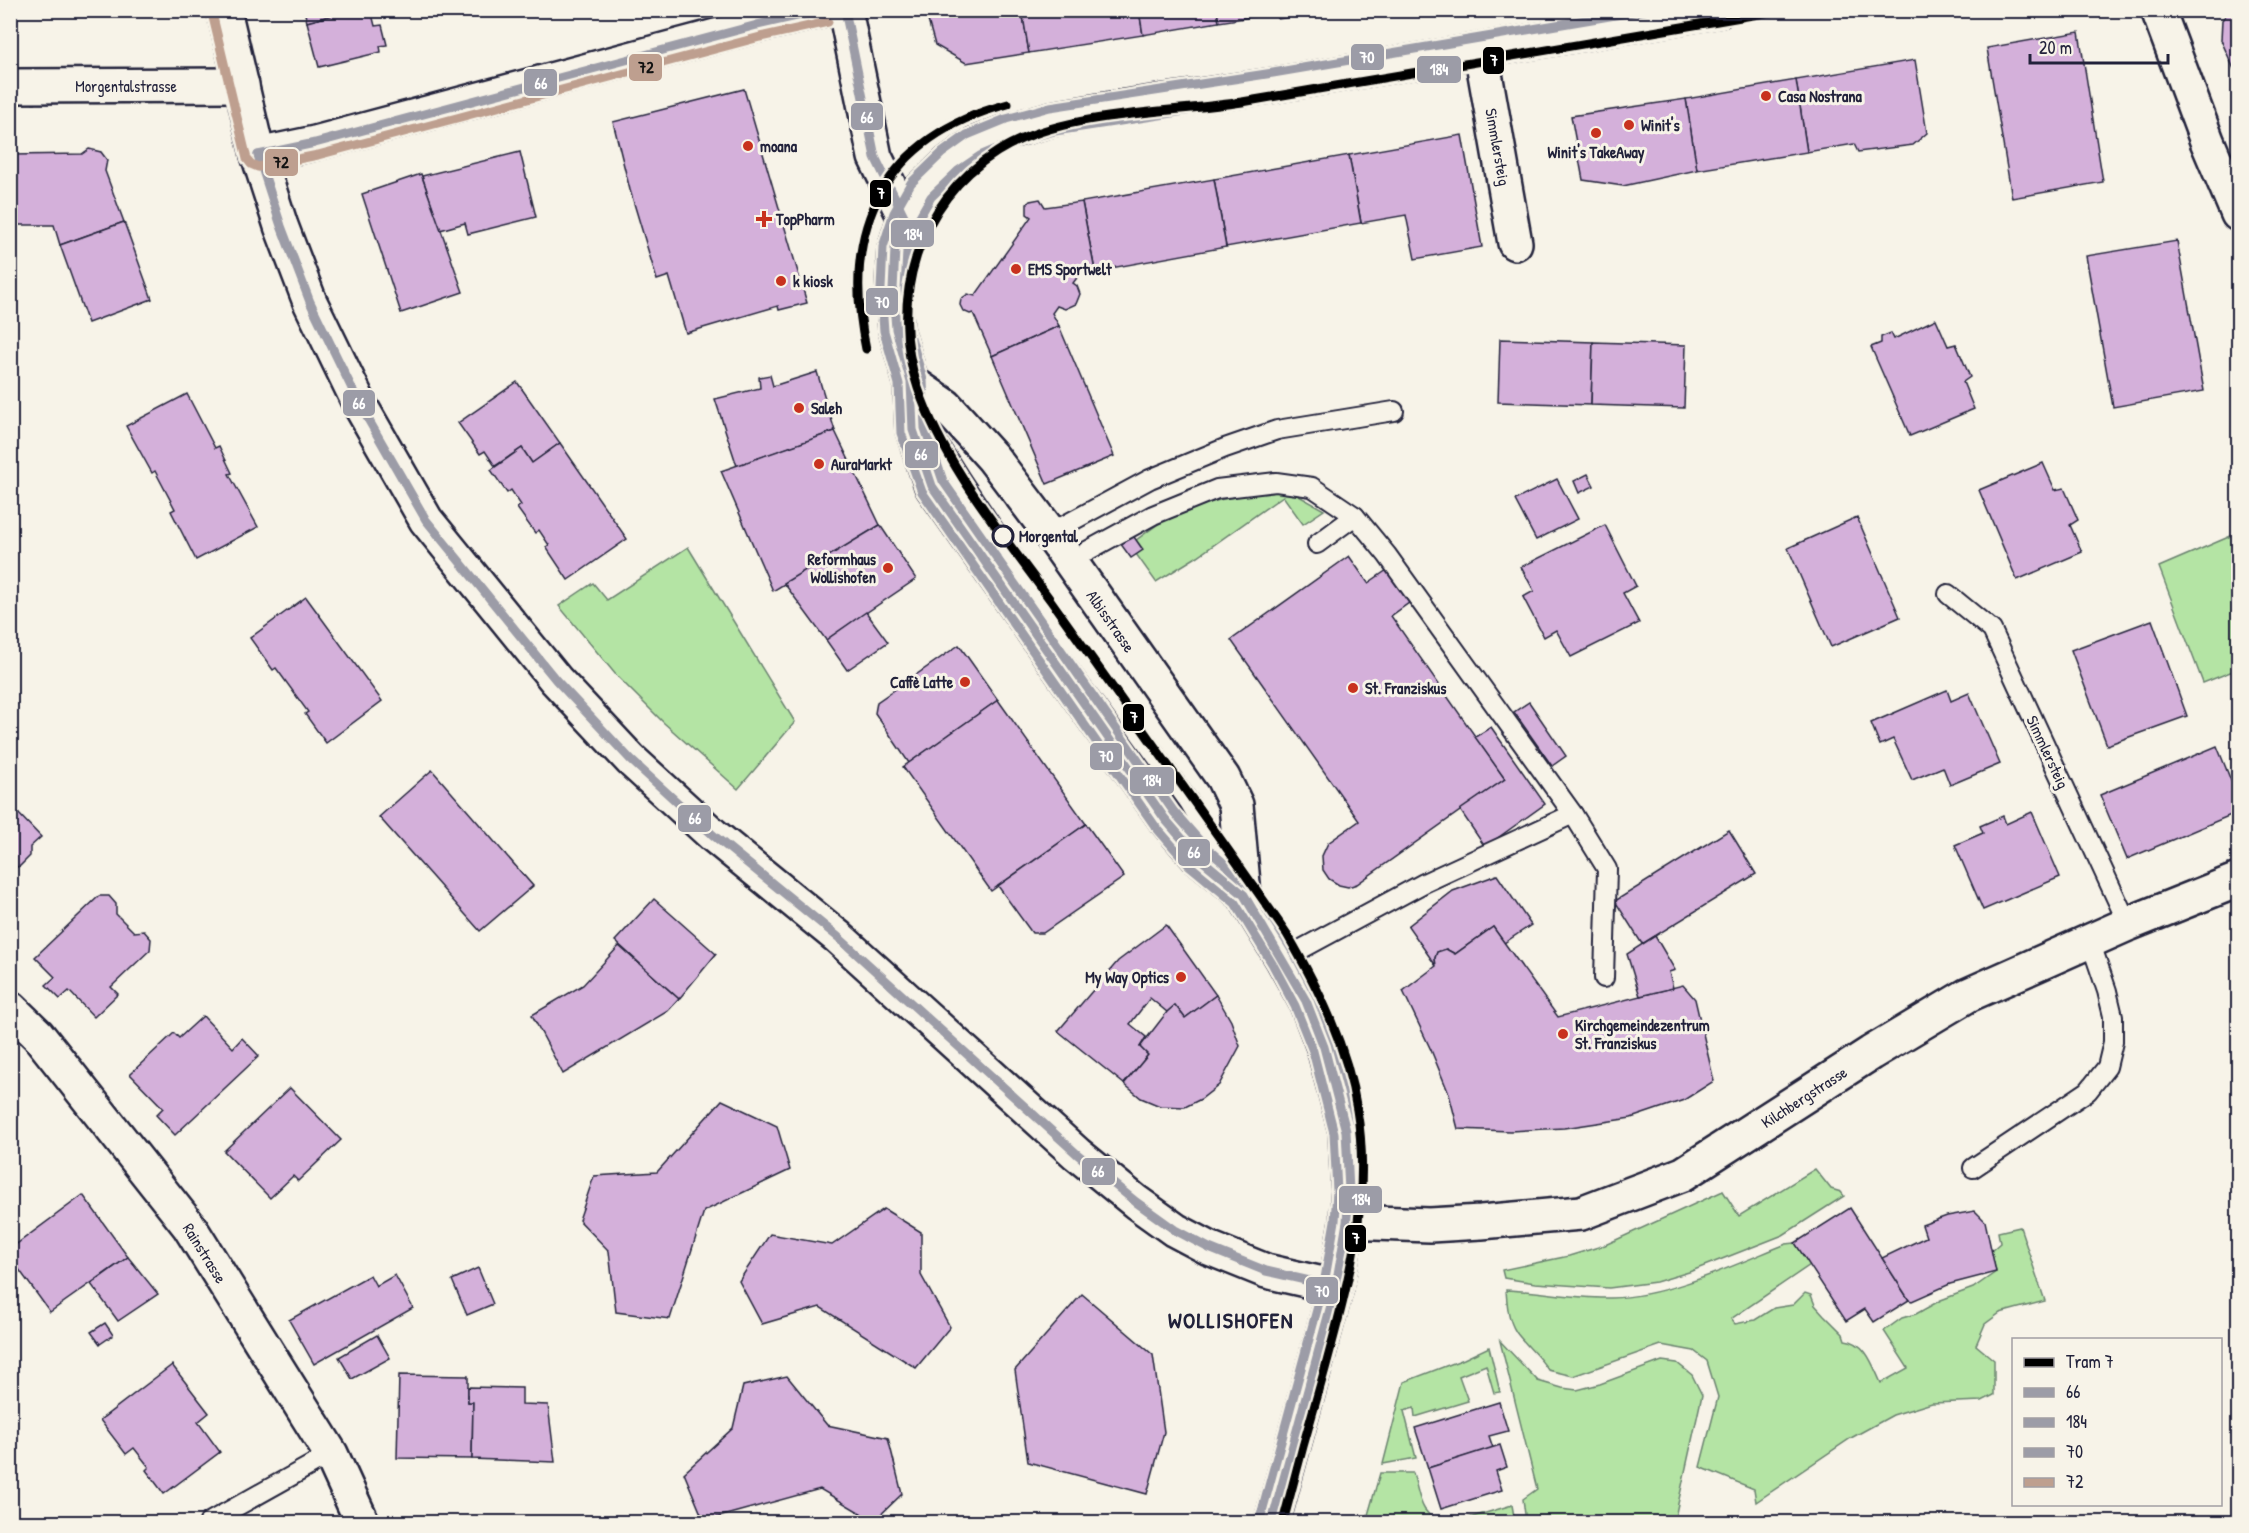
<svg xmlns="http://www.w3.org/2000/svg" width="2249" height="1533" font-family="'Patrick Hand',sans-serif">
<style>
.green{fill:#b4e4a4;stroke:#6b8370;stroke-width:1.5}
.building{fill:#d4b0da;stroke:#22223b;stroke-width:1.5}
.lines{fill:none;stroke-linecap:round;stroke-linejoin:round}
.lane-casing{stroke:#22223b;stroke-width:22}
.street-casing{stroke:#22223b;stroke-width:38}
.secondary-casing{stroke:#22223b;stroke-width:38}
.lane{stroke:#f7f3e8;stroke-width:18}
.street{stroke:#f7f3e8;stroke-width:33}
.secondary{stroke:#f7f3e8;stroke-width:33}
.bus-1-casing{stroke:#f7f3e8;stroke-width:14}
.bus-2-casing{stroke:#f7f3e8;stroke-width:14}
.bus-3-casing{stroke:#f7f3e8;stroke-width:14}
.bus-4-casing{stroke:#f7f3e8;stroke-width:14}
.bus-1{stroke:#9c9ca7;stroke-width:9}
.bus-2{stroke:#9c9ca7;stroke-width:9}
.bus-3{stroke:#9c9ca7;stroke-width:9}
.bus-4{stroke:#be9f8f;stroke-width:9}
.tram-1-casing{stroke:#f7f3e8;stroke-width:14}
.tram-1{stroke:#000;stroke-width:9}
.poi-dot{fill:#c8321e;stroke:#f7f3e8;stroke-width:2}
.stop-dot{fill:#f7f3e8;stroke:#22223b;stroke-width:3}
.labels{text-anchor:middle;stroke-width:6;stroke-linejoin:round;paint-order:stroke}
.street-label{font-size:16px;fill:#22223b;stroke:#f7f3e8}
.poi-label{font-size:16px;font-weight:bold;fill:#22223b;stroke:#f7f3e8;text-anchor:start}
.stop-label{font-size:16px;font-weight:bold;fill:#22223b;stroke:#f7f3e8;text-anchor:start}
.district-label{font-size:22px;font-weight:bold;letter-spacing:1.5px;fill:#22223b;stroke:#f7f3e8}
.line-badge{stroke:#f7f3e8;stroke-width:2}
.badge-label{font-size:16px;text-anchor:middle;font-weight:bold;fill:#fff}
.pale-badge-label{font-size:16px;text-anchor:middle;font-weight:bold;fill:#111}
</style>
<rect width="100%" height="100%" fill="#f7f3e8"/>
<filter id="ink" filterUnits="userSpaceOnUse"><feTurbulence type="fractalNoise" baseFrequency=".0167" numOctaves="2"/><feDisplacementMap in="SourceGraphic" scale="12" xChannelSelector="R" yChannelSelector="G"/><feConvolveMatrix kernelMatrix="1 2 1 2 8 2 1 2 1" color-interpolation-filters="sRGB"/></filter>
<g filter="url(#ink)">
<g class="green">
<path d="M 1290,491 L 1324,510 L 1303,524 L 1283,496 L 1198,556 L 1156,582 L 1136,554 L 1143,549 L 1136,540 C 1145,534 1154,526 1163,521 C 1201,501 1247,492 1290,491 Z"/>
<polygon points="2238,533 2238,669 2203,683 2159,567"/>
<polygon points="688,547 795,722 738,789 664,723 616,675 559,606 593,583 607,600"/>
<polygon points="1815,1169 1831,1189 1841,1192 1844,1196 1783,1235 1689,1272 1656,1282 1609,1288 1535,1283 1504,1278 1502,1270 1569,1256 1605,1245 1723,1191 1739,1216"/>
<path d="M 2020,1227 L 2045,1301 L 2000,1313 L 1985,1324 L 1976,1345 L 1994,1360 L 1994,1395 L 1982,1401 L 1932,1403 L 1893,1415 L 1851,1438 L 1756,1502 L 1754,1489 L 1700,1467 L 1718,1397 L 1707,1361 L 1694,1351 L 1661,1345 L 1573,1376 L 1548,1370 C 1539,1355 1526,1346 1516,1332 C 1508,1320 1507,1304 1506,1290 C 1541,1291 1576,1299 1611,1298 C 1668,1297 1734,1265 1786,1244 L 1795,1243 L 1810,1265 L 1731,1319 L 1735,1324 L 1755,1320 L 1774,1308 L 1793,1305 L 1805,1293 L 1811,1295 L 1815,1305 L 1824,1315 L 1843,1334 L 1845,1340 C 1866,1342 1873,1366 1881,1383 L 1908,1368 L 1884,1331 L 1902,1318 L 1916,1314 L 1941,1300 L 1973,1288 L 1996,1272 L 1991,1251 L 2000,1243 L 1998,1232 Z"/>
<polygon points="1500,1341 1538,1381 1562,1388 1577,1390 1600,1384 1662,1361 1677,1363 1692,1375 1702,1395 1674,1522 1526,1522 1523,1499 1537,1489"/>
<polygon points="1489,1347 1500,1392 1494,1393 1486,1365 1459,1376 1468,1401 1415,1417 1414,1408 1404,1411 1416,1458 1383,1464 1404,1382 1464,1359"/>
<path d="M 1380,1473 L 1413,1473 C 1420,1496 1419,1518 1446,1522 L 1366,1522 Z"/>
<polygon points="1512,1505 1515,1522 1470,1522 1469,1518"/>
</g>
<g class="building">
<polygon points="304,10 352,10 307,22"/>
<polygon points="352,10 371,10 375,26 382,25 387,45 380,46 381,52 319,67 307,22"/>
<polygon points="925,10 1022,10 1029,53 966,63 935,45"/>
<polygon points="1022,10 1139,10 1143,35 1029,53"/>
<polygon points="1139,10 1217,10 1219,22 1143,35"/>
<polygon points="1217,10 1297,10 1298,16 1278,19 1277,13 1219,22"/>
<polygon points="2230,10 2238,10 2238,78 2221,40 2222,20"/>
<polygon points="2079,32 2103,182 2012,198 1987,48"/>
<polygon points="1915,60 1927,133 1913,145 1858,152 1854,144 1807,152 1796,80"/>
<polygon points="1796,80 1807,152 1697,170 1686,99"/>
<polygon points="744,89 807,303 779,310 778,306 686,333 669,276 657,280 630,190 613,122"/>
<polygon points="1686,99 1697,170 1623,186 1583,180 1571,116"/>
<polygon points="1462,135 1482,247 1415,259 1406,215 1361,223 1349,155"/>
<polygon points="89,149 101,152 107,160 105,171 124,222 60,245 54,225 10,225 10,155 82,154"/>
<polygon points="520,152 536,217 468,234 465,223 440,230 422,176"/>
<polygon points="1349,155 1361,223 1226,247 1214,179"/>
<polygon points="421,174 463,292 401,313 362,194"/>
<polygon points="1214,179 1226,247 1095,271 1082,202"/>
<polygon points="1040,199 1045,207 1082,202 1095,271 1079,275 1073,283 1077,286 1080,294 1076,304 1065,309 1057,306 1052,313 1059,326 992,356 973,313 970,314 963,311 960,305 961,299 968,294 975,296 1031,217 1027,214 1027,204 1030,201"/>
<polygon points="124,222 152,299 88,323 60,245"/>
<polygon points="2177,241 2204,391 2113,407 2086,256"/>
<polygon points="1936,319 1948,346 1956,344 1970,377 1963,382 1974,409 1910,436 1871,347 1881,343 1881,337 1891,333 1894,339"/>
<polygon points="1059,326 1114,456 1047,484 992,356"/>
<polygon points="1500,339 1593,342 1591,405 1498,402"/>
<polygon points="1593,342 1686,345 1684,408 1591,405"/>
<polygon points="817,372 835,431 737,466 715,399 760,388 759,377 770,375 773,386"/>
<polygon points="517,382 560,443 532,463 522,448 495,466 485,451 480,454 458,423"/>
<polygon points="187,394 215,448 219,446 232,473 229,474 258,527 196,560 171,511 175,509 155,471 152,473 126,426"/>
<polygon points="835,431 880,525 773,591 721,471"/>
<polygon points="560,443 627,539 568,580 546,547 549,545 539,530 535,533 517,508 521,505 511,490 507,493 491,470 522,448 532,463"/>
<polygon points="2043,463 2055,490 2064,488 2078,520 2070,525 2082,552 2017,580 1979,490"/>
<polygon points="1588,474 1594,486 1579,493 1574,481"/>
<polygon points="1557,479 1578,519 1536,540 1515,500"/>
<polygon points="1857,517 1900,617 1831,647 1788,548"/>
<polygon points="880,525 916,579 826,640 784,583"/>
<polygon points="1605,525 1636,586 1623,593 1639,623 1571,657 1556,630 1544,637 1523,597 1534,591 1521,567"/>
<polygon points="1132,534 1143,550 1131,558 1120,543"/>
<polygon points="1349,556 1368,583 1390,568 1413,600 1391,616 1505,779 1357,884 1348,887 1339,885 1329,879 1323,870 1322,856 1328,843 1359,821 1231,640"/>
<polygon points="306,597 382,701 326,743 305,714 308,712 276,668 273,670 250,638"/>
<polygon points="866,612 888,642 847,670 826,640"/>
<polygon points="2152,620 2187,716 2107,745 2071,650"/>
<polygon points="959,645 998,700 909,763 875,713 877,702"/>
<polygon points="1947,690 1951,701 1969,693 2000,764 1950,785 1943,767 1912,780 1893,739 1880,745 1871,723"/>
<polygon points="998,700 1086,824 991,891 903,767"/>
<polygon points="1529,702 1566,756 1552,766 1514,712"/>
<polygon points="1491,727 1545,804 1485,847 1460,810 1505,779 1475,737"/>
<polygon points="2217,746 2238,798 2238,812 2127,859 2100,795"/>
<polygon points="432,770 533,886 480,931 379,817"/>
<polygon points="16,811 41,837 30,847 30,856 20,866 10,869 10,816"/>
<polygon points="2032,812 2060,877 1983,910 1955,845 1983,833 1980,826 2003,816 2006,824"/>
<polygon points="1086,824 1124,877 1043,933 1032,933 998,886"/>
<polygon points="1729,830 1756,874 1642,944 1615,901"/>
<polygon points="1497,875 1531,925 1504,943 1493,927 1455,954 1446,949 1437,952 1435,958 1436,966 1408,926 1453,891"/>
<polygon points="99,896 109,896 116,904 116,914 134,932 144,931 151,939 150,950 111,987 118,994 94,1017 69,991 60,999 46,985 55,977 35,957"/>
<polygon points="654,899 716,954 679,999 615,941"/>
<polygon points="1166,925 1216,995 1185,1018 1175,1005 1167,1012 1150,998 1130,1024 1146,1037 1140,1047 1148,1055 1124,1084 1058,1031 1118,961"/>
<polygon points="1493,927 1558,1017 1683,985 1695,999 1714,1081 1684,1100 1631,1118 1564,1128 1510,1131 1458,1129 1449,1094 1431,1050 1403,991 1436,966 1435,958 1437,952 1446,949 1455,954"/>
<polygon points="1655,936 1675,970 1669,972 1673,988 1640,996 1627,954"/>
<polygon points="619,946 679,999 668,1011 563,1074 532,1015 583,985"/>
<polygon points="1216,995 1231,1021 1240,1046 1219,1085 1201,1099 1185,1107 1160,1106 1141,1098 1124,1084 1148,1055 1140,1047 1167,1012 1175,1005 1185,1018"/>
<polygon points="203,1016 233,1048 242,1038 259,1056 175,1135 156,1115 163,1108 130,1074 174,1033 179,1038"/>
<polygon points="290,1088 341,1140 298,1181 293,1176 270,1198 224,1151"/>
<polygon points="722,1100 777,1126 790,1170 704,1211 670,1319 616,1312 609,1251 579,1220 594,1176 657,1172"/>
<polygon points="83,1195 128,1257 50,1312 10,1257 10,1249"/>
<polygon points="1850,1208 1909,1300 1874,1322 1865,1309 1846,1321 1795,1243"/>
<polygon points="884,1209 921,1232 921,1275 950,1327 916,1368 820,1307 762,1324 739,1281 770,1234 832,1245"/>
<polygon points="1975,1211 1985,1221 1996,1272 1950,1284 1912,1301 1909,1300 1882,1258 1926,1237 1922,1225 1947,1216"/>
<polygon points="128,1257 158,1294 118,1321 91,1284"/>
<polygon points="478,1268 493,1304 467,1315 452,1280"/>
<polygon points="370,1275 376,1286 395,1275 413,1308 314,1364 289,1320"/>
<polygon points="1082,1294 1153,1355 1164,1432 1147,1494 1028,1462 1015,1370"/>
<polygon points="105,1323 113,1335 100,1344 91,1332"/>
<polygon points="377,1335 390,1358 352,1379 339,1357"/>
<polygon points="172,1365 209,1413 198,1422 220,1452 164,1494 146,1470 149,1467 134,1448 126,1454 100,1420"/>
<polygon points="399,1375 468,1376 468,1402 473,1402 472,1459 397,1458"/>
<polygon points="787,1376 827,1425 888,1438 902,1494 874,1521 820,1489 704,1521 684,1473 733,1428 743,1386"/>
<polygon points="468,1387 522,1388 522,1404 548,1405 555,1462 472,1459 473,1402 468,1402"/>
<polygon points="1499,1402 1508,1431 1489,1436 1493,1448 1428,1468 1415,1428"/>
<polygon points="1500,1445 1507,1467 1496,1471 1502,1490 1441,1509 1428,1468"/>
</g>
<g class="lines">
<g class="lane-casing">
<g id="lane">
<polyline points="920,404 937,442 961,480 1005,546 1189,802 1231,873"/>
<polyline points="1050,533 1150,479 1225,448 1277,430 1394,411"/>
<polyline points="1317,544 1355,516"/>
<polyline points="1087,551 1153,515 1217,489 1276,482 1312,487 1355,516 1387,555 1573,814 1424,883 1283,959"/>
<polyline points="1948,594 1992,630 2128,924"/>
<polyline points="1573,814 1607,869 1604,978"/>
<polyline points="1973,1168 2088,1091 2107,1067 2113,1042 2113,1016 2107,991 2090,941"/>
<polyline points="209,1522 331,1454"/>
</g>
</g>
<g class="street-casing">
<g id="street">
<polyline points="224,10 258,155 281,226 310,302 360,405 426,520 556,680 631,760 713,835 838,937 1077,1154 1136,1202 1175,1230 1209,1248 1266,1271 1336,1287"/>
<polyline points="2158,10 2207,141 2238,214"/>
<polyline points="1481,51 1515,243"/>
<polyline points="10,86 242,85"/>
<polyline points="258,155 315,143 757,25 825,10"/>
<polyline points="10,1008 38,1035 189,1226 331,1454 362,1522"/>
<polyline points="1347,1222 1430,1225 1481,1222 1581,1213 1683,1174 1871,1053 1968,995 2128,924 2238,880"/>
</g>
</g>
<g class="secondary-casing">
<g id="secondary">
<polyline points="845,10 875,157 905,218"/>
<polyline points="911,382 946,406 993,458 1050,533 1223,778 1236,805 1244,895"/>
<polyline points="1272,1522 1336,1287 1347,1222 1349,1191 1346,1131 1324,1047 1306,1001 1283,959 1244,895 1197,856 1165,819 932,486 913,430 911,382 896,329 893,290 895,249 905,218 921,190 950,162 974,145 1009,131 1052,119 1112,109 1275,85 1720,10"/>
</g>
</g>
<use href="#lane" class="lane"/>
<use href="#street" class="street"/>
<use href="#secondary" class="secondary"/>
<g class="bus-1-casing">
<g id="bus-1">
<polyline points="845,10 875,157 905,218"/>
<polyline points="258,155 281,226 310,302 360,405 426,520 556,680 631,760 713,835 838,937 1077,1154 1136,1202 1175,1230 1209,1248 1266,1271 1336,1287"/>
<polyline points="258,155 315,143 757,25 823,10"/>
<polyline points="905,218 895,249 893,290 896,329 911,382 913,430 932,486 1165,819 1197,856 1244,895 1306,1001 1324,1047 1346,1131 1349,1191 1347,1222 1336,1287 1272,1522"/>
</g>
</g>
<g class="bus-2-casing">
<polyline id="bus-2" points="1284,1522 1348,1289 1359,1224 1361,1192 1358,1129 1335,1043 1317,997 1294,953 1253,888 1205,847 1174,812 943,481 925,428 923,380 908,327 905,290 907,251 916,223 931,197 958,171 980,156 1013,142 1055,131 1277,97 1722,22"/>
</g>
<g class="bus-3-casing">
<polyline id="bus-3" points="1260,1519 1324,1284 1335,1221 1337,1191 1334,1133 1313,1051 1295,1006 1273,965 1235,903 1189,865 1155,826 922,492 901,433 899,384 884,331 881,289 883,247 894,213 911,183 942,153 967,135 1006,119 1050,107 1273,73 1645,10"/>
</g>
<g class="bus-4-casing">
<polyline id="bus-4" points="212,13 247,159 251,164 258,167 318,155 760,37 828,22"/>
</g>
<use href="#bus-1" class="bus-1"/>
<use href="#bus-2" class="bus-2"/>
<use href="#bus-3" class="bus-3"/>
<use href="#bus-4" class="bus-4"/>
<g class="tram-1-casing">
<g id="tram-1">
<path d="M 866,349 C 840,227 884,137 1008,104"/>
<path d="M 1283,1522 C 1296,1471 1310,1420 1325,1369 C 1348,1284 1372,1198 1357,1110 C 1347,1046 1319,989 1287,934 C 1209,822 1130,712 1051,601 C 1002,533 945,467 918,388 C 888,301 918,201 997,152 C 1063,110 1166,114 1242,102 C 1422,73 1602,42 1782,10"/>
</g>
</g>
<use href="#tram-1" class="tram-1"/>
</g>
</g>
<g class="poi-dot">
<circle cx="1766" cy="96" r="6"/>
<circle cx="1629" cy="125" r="6"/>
<circle cx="1596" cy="133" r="6"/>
<circle cx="748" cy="146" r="6"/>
<path d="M761 210h6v6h6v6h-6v6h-6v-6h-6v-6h6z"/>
<circle cx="1016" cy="269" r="6"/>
<circle cx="781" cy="281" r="6"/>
<circle cx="799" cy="408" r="6"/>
<circle cx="819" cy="464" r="6"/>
<circle cx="888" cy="568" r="6"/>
<circle cx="965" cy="682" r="6"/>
<circle cx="1353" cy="688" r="6"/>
<circle cx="1181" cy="977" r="6"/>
<circle cx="1563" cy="1034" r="6"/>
</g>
<circle class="stop-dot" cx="1003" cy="536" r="10"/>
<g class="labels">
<g class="street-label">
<text x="126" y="92">Morgentalstrasse</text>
<text transform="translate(1498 147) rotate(80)" y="6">Simmlersteig</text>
<text transform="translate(1111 621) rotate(55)" y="6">Albisstrasse</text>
<text transform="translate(2048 752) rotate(65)" y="6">Simmlersteig</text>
<text transform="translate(1804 1097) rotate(-33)" y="6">Kilchbergstrasse</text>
<text transform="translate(205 1253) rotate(58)" y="6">Rainstrasse</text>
</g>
<g class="poi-label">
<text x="1778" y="102">Casa Nostrana</text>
<text x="1641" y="131">Winit's</text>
<text x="760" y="152">moana</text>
<text x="1596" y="158" text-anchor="middle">Winit's TakeAway</text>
<text x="776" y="225">TopPharm</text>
<text x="1028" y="275">EMS Sportwelt</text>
<text x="793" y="287">k kiosk</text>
<text x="811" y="414">Saleh</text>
<text x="831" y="470">AuraMarkt</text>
<text x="876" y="565" text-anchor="end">Reformhaus<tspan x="876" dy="18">Wollishofen</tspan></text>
<text x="953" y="688" text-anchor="end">Caffè Latte</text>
<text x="1365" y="694">St. Franziskus</text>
<text x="1169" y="983" text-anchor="end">My Way Optics</text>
<text x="1575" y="1031">Kirchgemeindezentrum<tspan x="1575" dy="18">St. Franziskus</tspan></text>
</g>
<g class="stop-label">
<text x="1019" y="542">Morgental</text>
</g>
<g class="district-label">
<text x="1231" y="1328">WOLLISHOFEN</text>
</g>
</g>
<g class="line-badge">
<rect x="1350" y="43" width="35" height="28" rx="6" fill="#9c9ca7"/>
<rect x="1482" y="46" width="23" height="29" rx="6" fill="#000"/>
<rect x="628" y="53" width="35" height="29" rx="6" fill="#be9f8f"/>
<rect x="1416" y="55" width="46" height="29" rx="6" fill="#9c9ca7"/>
<rect x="523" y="68" width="35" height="29" rx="6" fill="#9c9ca7"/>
<rect x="850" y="102" width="34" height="29" rx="6" fill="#9c9ca7"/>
<rect x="264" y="148" width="35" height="29" rx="6" fill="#be9f8f"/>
<rect x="869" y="179" width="23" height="29" rx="6" fill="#000"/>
<rect x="890" y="219" width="45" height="29" rx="6" fill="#9c9ca7"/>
<rect x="865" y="287" width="34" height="29" rx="6" fill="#9c9ca7"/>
<rect x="342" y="389" width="34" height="28" rx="6" fill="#9c9ca7"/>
<rect x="904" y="440" width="35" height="29" rx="6" fill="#9c9ca7"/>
<rect x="1122" y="703" width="23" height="29" rx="6" fill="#000"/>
<rect x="1089" y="742" width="34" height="29" rx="6" fill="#9c9ca7"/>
<rect x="1129" y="766" width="46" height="29" rx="6" fill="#9c9ca7"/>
<rect x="677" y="804" width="35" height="29" rx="6" fill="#9c9ca7"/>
<rect x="1177" y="838" width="34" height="29" rx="6" fill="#9c9ca7"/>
<rect x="1081" y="1157" width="35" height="29" rx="6" fill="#9c9ca7"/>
<rect x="1338" y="1185" width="45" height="29" rx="6" fill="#9c9ca7"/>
<rect x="1344" y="1224" width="23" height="29" rx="6" fill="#000"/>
<rect x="1305" y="1276" width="34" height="29" rx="6" fill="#9c9ca7"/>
</g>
<g class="badge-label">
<text x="1367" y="63">70</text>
<text x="1494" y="66">7</text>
<text x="1439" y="75">184</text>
<text x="541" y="89">66</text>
<text x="867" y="123">66</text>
<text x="881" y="199">7</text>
<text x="913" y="240">184</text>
<text x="882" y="308">70</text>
<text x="359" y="409">66</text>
<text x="921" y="460">66</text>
<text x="1134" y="723">7</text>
<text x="1106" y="762">70</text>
<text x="1152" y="786">184</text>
<text x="695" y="824">66</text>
<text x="1194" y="858">66</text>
<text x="1098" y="1177">66</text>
<text x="1361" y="1205">184</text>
<text x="1356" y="1244">7</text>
<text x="1322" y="1297">70</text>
</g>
<g class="pale-badge-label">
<text x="646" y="73">72</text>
<text x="281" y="168">72</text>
</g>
<rect width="2249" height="1533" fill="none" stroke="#f7f3e8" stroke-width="36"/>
<rect x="18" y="18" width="2213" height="1497" fill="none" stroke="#22223b" stroke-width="2" filter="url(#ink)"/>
<rect x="2012" y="1338" width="210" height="168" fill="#f7f3e8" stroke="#a29fa3" stroke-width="1.5"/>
<rect x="2024" y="1358" width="30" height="9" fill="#000000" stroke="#a29fa3" stroke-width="1.5"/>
<text x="2066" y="1368" font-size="18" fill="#22223b">Tram 7</text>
<rect x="2024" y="1388" width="30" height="9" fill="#9c9ca7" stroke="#a29fa3" stroke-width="1.5"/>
<text x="2066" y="1398" font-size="18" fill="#22223b">66</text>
<rect x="2024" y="1418" width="30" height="9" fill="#9c9ca7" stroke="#a29fa3" stroke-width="1.5"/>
<text x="2066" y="1428" font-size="18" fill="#22223b">184</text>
<rect x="2024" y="1448" width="30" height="9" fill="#9c9ca7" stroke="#a29fa3" stroke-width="1.5"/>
<text x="2066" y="1458" font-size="18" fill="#22223b">70</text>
<rect x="2024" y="1478" width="30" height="9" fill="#be9f8f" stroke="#a29fa3" stroke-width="1.5"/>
<text x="2066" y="1488" font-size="18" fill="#22223b">72</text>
<path d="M2030 54v9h138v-9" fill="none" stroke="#22223b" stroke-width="3"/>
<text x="2039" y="54" font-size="18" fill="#22223b" stroke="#f7f3e8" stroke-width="4.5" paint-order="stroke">20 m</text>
</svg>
